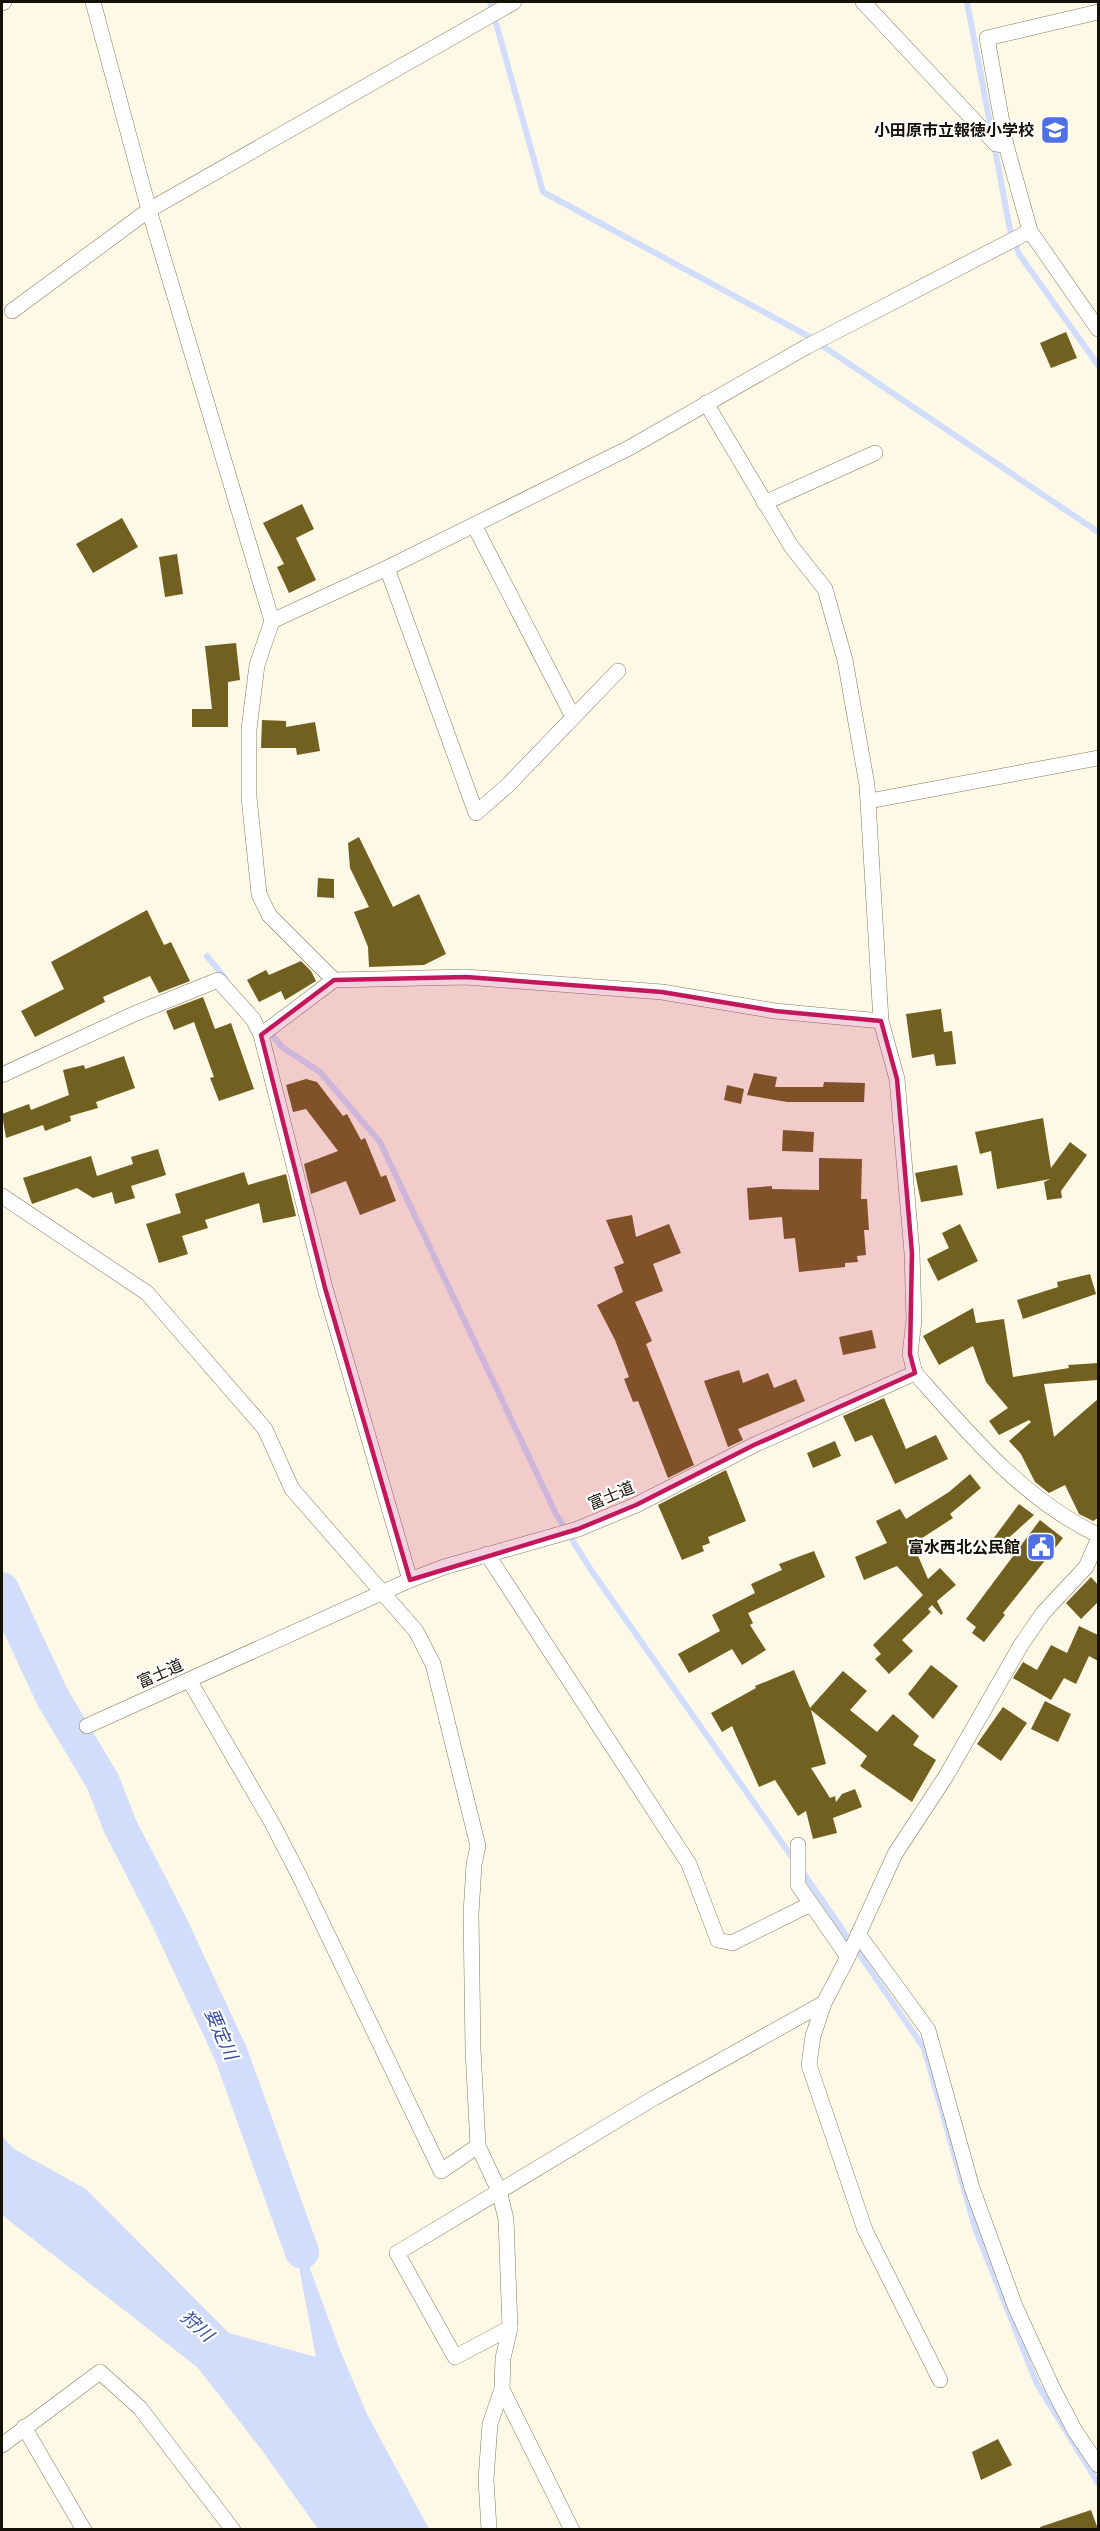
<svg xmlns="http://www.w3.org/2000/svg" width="1100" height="2531" font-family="Manrope,'Noto Sans JP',sans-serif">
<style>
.water{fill:#d1ddfb}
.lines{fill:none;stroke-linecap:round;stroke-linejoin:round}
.stream{stroke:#d1ddfb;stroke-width:6}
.river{stroke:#d1ddfb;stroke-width:34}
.building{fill:#71601f}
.minor-casing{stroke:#827a5d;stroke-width:16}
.minor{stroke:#fff;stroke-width:15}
.marked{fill:#c2185b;fill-opacity:0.2;stroke:#c2185b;stroke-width:4.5;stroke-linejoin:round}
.labels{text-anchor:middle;stroke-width:4.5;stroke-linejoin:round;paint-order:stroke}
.poi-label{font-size:16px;font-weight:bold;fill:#141106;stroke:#fff;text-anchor:end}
.street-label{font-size:16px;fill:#141106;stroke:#fff}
.water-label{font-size:18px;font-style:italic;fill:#354da0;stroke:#fff}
</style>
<rect width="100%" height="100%" fill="#fef9e6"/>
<polygon class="water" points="2,2136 14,2149 86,2189 229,2333 316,2357 288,2209 340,2350 367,2414 429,2529 318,2529 261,2449 197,2367 2,2215"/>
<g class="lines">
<g class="stream">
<polyline points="490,2 543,192 808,336 1098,532"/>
<polyline points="967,2 992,134"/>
<polyline points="994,144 1010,230 1019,254 1098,365"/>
<polyline points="207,956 225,978"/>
<polyline points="268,1030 282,1047 320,1072 380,1142 556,1514 591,1570 794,1860"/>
<polyline points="802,1871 924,2048 975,2228 1037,2384 1098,2483"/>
</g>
<polyline class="river" points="2,1589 53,1698 103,1782 120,1826 168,1919 231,2054 302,2252"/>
</g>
<g class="building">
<polygon points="1066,332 1077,358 1051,368 1040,343"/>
<polygon points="302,504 314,529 296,538 316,580 289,593 277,567 284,564 263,523"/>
<polygon points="122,518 138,547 93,573 76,544"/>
<polygon points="177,554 183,594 165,597 159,557"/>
<polygon points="236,643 240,680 228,682 228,727 192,727 192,709 212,709 205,646"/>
<polygon points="262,720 286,721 286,727 315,722 320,751 297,755 296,748 261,748"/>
<polygon points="359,837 393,907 419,894 446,954 424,965 369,967 368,947 354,912 369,907 350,868 348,843"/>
<polygon points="318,878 334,879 334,898 317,897"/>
<polygon points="147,910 164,945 171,942 190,981 159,993 150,976 103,997 105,1002 35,1037 21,1011 64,989 51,962"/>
<polygon points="301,961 311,971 316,981 285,1000 281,991 259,1002 247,980 266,970 269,975"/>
<polygon points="203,997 215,1029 231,1023 254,1089 219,1101 210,1078 214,1077 194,1022 174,1030 166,1011"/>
<polygon points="941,1009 944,1032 952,1031 956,1064 936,1066 934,1054 912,1058 906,1014"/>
<polygon points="124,1056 135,1088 96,1102 98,1108 70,1116 71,1121 45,1131 43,1125 6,1138 2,1114 29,1104 31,1110 69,1095 63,1070 84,1065 85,1069"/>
<polygon points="754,1073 777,1077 775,1087 823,1087 824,1082 865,1083 864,1102 787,1102 747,1095"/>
<polygon points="306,1079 317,1082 343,1116 347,1114 361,1140 365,1138 381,1177 386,1175 396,1201 360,1215 346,1181 311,1194 304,1164 338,1151 306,1109 293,1112 286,1085"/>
<polygon points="727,1085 744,1089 741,1104 724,1100"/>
<polygon points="1043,1118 1051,1168 1070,1142 1087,1155 1061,1191 1062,1198 1047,1200 1044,1182 1050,1179 997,1189 991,1151 980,1154 975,1132"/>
<polygon points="783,1130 814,1132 813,1152 782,1151"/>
<polygon points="158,1149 166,1175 131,1186 135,1198 115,1204 112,1192 93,1198 77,1188 32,1204 23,1178 91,1156 97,1176 133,1164 131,1157"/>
<polygon points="819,1158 862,1159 861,1199 867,1199 869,1230 864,1230 866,1255 857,1256 858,1262 845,1263 845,1267 799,1272 795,1238 784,1239 782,1217 749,1220 747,1188 772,1186 772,1189 819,1190"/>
<polygon points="957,1165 963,1195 921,1202 915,1173"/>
<polygon points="244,1172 248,1185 286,1174 296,1216 263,1223 259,1203 205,1220 208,1228 182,1236 188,1254 159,1263 146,1224 181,1213 175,1194"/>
<polygon points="632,1215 636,1237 669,1224 681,1253 653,1264 663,1291 635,1302 652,1341 646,1344 694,1465 668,1478 638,1401 633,1402 624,1379 629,1377 615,1340 597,1305 623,1292 614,1267 624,1263 606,1220"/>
<polygon points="960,1224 978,1261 938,1281 927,1259 949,1248 942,1233"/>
<polygon points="1090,1274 1096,1294 1023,1319 1017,1300 1058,1287 1057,1282"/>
<polygon points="973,1308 976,1323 1004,1319 1013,1377 1069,1368 1068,1365 1098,1363 1098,1380 1044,1384 1054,1437 1098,1399 1098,1518 1093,1521 1079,1514 1065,1485 1049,1493 1035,1482 1021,1454 1009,1441 1031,1422 1029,1420 999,1435 989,1421 1008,1408 986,1382 973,1346 939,1365 923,1336"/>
<polygon points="872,1330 876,1348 843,1355 839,1337"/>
<polygon points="739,1370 743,1383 768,1373 774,1388 796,1379 805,1401 738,1429 743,1440 728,1447 704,1381"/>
<polygon points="884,1398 906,1449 936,1435 948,1459 895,1484 872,1435 855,1442 843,1416"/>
<polygon points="835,1441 841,1456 813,1468 807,1453"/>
<polygon points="726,1470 746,1521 708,1537 710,1543 702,1546 704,1551 682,1560 658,1505"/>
<polygon points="970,1474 981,1488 950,1514 953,1518 913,1544 928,1579 940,1568 956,1585 937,1601 943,1613 941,1615 932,1605 928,1609 931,1612 902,1640 913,1651 889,1674 875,1659 881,1654 873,1645 923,1595 897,1566 864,1580 855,1557 887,1543 876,1521 900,1509 906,1519 949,1492"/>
<polygon points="1019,1504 1034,1515 993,1552 987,1547"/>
<polygon points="1040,1520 1063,1538 1003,1613 1005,1615 984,1642 972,1633 976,1627 966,1619"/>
<polygon points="814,1551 825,1577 748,1613 753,1623 750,1625 766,1650 742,1665 732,1649 689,1673 678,1654 720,1631 712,1615 755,1593 751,1584 782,1570 779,1564"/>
<polygon points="1091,1577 1098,1585 1098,1602 1081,1619 1066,1603"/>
<polygon points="1079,1626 1098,1635 1098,1661 1089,1656 1076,1684 1064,1678 1051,1700 1013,1678 1023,1662 1037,1670 1051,1645 1067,1653"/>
<polygon points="931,1665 958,1686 933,1719 908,1694"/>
<polygon points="794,1670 810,1708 843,1671 867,1691 850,1710 877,1732 893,1714 919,1736 913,1745 936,1760 912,1802 860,1766 867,1756 811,1710 826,1764 811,1768 830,1798 835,1796 836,1802 842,1794 855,1789 862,1807 833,1818 837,1833 813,1839 806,1811 798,1816 775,1780 759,1787 732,1726 722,1732 711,1713 756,1688 755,1686"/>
<polygon points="1045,1701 1071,1714 1058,1742 1031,1729"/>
<polygon points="1003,1707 1027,1723 1001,1761 977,1744"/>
<polygon points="998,2439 1012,2465 981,2480 972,2452"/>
<polygon points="1091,2510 1098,2529 1041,2529 1040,2527"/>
</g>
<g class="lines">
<g class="minor-casing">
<g id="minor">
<polyline points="93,2 149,210 272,621 387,568 629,448 806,347 1030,231 1006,145 987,38 1098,12"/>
<polyline points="863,2 996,144 1006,145"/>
<polyline points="2,3 4,2"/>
<polyline points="1030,231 1098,329"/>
<polyline points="12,311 149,210 514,2"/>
<polyline points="706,403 791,546 825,589 845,660 867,785 881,1021 897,1079 912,1253 914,1320 910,1354 915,1373"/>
<polyline points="764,503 875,453"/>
<polyline points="474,525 573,717"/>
<polyline points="387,568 476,813 507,786 618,671"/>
<polyline points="272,621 257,665 249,729 249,797 259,894 269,915 334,980 466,977 662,992 775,1011 881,1021"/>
<polyline points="869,801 1098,758"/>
<polyline points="261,1035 334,980"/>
<polyline points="2,1075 134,1014 218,980 253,1019 261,1035 325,1288 410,1580"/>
<polyline points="2,1196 147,1293 265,1429 292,1489 416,1631 433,1664 478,1846 474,1864 471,1914 473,2049 478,2146 499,2191 506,2219 510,2328 503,2358 502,2389 490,2424 486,2479 489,2530"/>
<polyline points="487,1554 689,1864 718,1940 732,1943 811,1904"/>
<polyline points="189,1680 272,1823 300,1877 441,2171 478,2146"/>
<path d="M 87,1726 L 410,1580 L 444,1567 L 578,1529 L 636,1505 L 754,1445 L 915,1373 C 970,1435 1023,1499 1098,1535"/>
<polyline points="798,1845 798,1885 848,1957"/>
<polyline points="858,1934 928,2030 972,2188 1015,2306 1053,2389 1075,2431 1098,2465"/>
<polyline points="510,2328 455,2357 397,2253 654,2098 824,2003"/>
<polyline points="940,2380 865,2230 809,2065 813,2036 824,2003 848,1957 895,1854 946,1776 1021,1645 1043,1613 1086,1567 1098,1540"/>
<polyline points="502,2389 572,2530"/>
<polyline points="24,2427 84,2530"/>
<polyline points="2,2445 100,2372 140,2408 233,2530"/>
</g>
</g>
<use href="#minor" class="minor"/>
</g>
<path class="marked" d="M 466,977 L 662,992 L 775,1011 L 881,1021 L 897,1079 L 912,1253 L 910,1354 L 915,1373 L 754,1445 L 636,1505 L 578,1529 L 410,1580 L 325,1288 L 261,1035 L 334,980 Z"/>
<defs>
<g id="school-square" transform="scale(1.5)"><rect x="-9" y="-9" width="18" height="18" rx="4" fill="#4e70e4" stroke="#fff"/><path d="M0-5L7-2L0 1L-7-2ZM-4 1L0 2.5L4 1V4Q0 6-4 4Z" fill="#fff"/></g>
<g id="civic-square" transform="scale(1.5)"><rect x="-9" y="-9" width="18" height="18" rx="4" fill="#4e70e4" stroke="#fff"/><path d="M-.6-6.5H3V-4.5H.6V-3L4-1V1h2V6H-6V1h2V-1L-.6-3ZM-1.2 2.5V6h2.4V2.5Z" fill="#fff"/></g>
</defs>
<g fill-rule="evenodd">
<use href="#school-square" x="1055" y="130"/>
<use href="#civic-square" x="1041" y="1547"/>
</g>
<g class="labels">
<g class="poi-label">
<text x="1034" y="136">小田原市立報徳小学校</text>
<text x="1020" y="1553">富水西北公民館</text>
</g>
<g class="street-label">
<text transform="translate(611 1495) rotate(-23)" y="6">富士道</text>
<text transform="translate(160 1673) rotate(-24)" y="6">富士道</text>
</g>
<g class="water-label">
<text transform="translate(221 2034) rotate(66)" y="6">要定川</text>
<text transform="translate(197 2326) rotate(42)" y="6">狩川</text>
</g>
</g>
<rect width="1100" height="2531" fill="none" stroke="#141106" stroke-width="6"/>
</svg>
